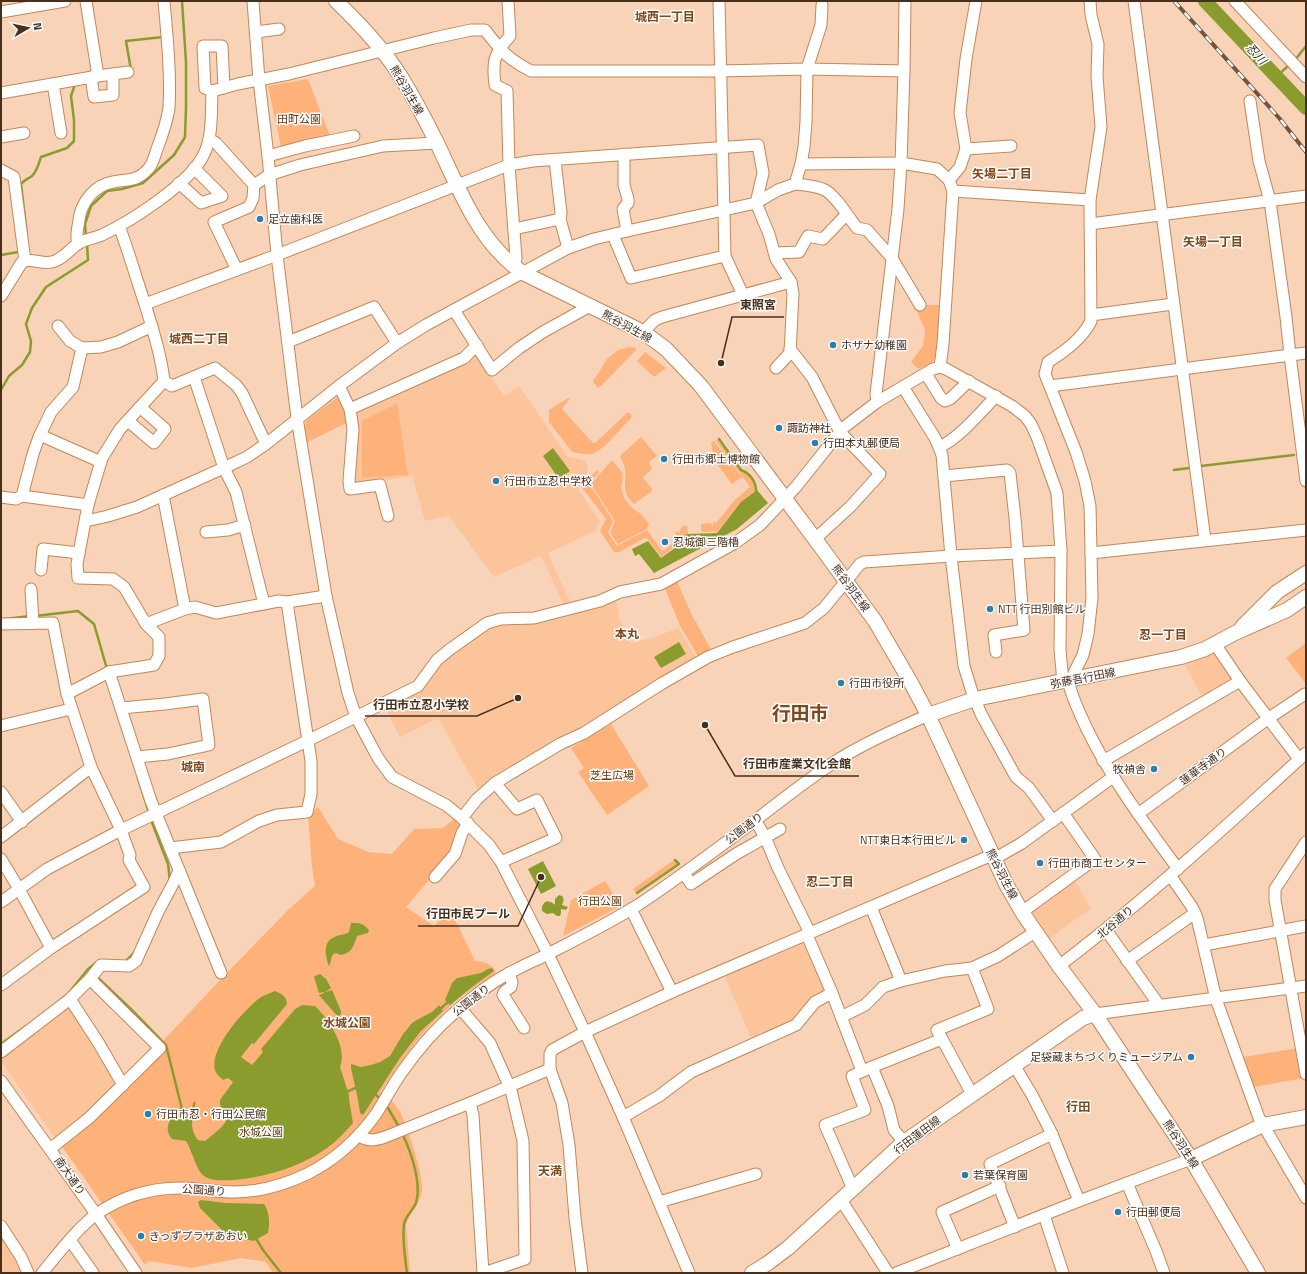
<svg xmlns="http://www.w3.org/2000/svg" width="1307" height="1274" font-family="'Titillium Web','Noto Sans JP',sans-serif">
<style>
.built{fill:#fcc49b}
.green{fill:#feb279}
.water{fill:#8b9c2f}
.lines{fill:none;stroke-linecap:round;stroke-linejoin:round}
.stream{stroke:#8b9c2f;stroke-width:2.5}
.river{stroke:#8b9c2f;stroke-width:14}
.minor-casing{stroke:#c28759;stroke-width:13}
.major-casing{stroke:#c28759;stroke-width:16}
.minor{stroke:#fff;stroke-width:11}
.major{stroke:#fff;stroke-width:14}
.rail-casing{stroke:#715540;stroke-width:4}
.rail{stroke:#fcfcfc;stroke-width:2.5;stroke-dasharray:8;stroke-linecap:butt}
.poi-dot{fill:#297fae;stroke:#fcfcfc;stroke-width:1.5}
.labels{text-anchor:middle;stroke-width:3;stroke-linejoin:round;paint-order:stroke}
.street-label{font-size:11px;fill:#482f1c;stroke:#fcfcfc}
.park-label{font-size:11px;fill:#653a15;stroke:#fcfcfc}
.poi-label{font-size:11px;fill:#482f1c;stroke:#fcfcfc;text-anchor:start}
.neighbourhood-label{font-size:12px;font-weight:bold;fill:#7e4819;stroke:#fcfcfc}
.water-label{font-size:12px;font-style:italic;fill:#292e17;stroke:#fcfcfc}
.town-label{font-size:19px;font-weight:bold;fill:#7e4819;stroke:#fcfcfc}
.leader{fill:none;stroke:#482f1c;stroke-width:1.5}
.callout-dot{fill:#482f1c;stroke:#fcfcfc;stroke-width:1.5}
.callout-label{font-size:12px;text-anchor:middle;font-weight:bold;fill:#482f1c;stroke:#fcfcfc;stroke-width:3;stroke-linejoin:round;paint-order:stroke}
</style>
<rect width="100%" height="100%" fill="#f9d3b7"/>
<g class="built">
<polygon points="476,354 504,396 519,386 568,457 583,460 586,462 588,470 587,473 579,480 578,483 579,491 600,521 595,531 548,553 571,605 565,607 541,556 494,577 449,516 425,521 412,476 352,485 353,412"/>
<polygon points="616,601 620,620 632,643 655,637 678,628 696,658 585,727 560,737 515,763 494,776 478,789 438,718 400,737 385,708 424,688 431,676 444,661 466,642 483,631 498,624 535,622"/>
<polygon points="1211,653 1218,655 1235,680 1204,699 1184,664"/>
<polygon points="1075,881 1091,909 1077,918 1050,938 1032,911 1062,889"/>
<polygon points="805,939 828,992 794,1022 752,1040 724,975"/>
<polygon points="68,1004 119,1084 91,1110 54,1137 1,1061 1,1057"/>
<polygon points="1,1235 22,1273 1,1273"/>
</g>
<g class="green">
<polygon points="308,79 330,136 281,147 268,86"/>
<path d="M 920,305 L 939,305 L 941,308 C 941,321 941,353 932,362 C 929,365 922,367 918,369 L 911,362 L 923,346 L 925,330 L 915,307 Z"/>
<polygon points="629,347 636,348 636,350 602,385 598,388 593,382 593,381 601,369 606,360 618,350"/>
<polygon points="645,352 666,368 654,377 637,361"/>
<polygon points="339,396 346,413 348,422 306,443 304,428 307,420"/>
<path d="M 568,398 L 570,399 L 562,409 L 593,443 L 595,443 L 627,413 L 630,413 L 631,415 L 631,418 C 621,428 604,451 591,454 C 585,455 578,453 572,452 L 549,422 L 549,410 Z"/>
<polygon points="397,403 408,475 362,478 362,421"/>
<path d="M 641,437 L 657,456 L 649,462 L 652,469 L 643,477 L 652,489 L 652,491 L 634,504 C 616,488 633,476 620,457 L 621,455 Z"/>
<path d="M 717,439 L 741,470 C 748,473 755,482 755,491 L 741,502 L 717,532 L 714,532 L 713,530 L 712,532 L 703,532 L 701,531 L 701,524 L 711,523 L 713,528 L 713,523 L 717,522 L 735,500 L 750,487 L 716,441 Z"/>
<polygon points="714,441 742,477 732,484 711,456 713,454 711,443"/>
<polygon points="611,461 613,461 622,472 623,477 621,487 624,498 632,508 642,515 649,524 647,529 618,544 610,533 615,521 591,484"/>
<polygon points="597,470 599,472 589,483 613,521 608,533 617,546 647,530 662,551 663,551 678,539 675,533 677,531 680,533 680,530 683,526 687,526 688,533 682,536 684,540 661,557 647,538 645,538 619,552 614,552 600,531 606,519 583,489 583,484"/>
<polygon points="676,579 695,622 696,622 711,650 698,656 680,626 664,586"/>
<polygon points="1306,643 1306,684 1286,658"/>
<polygon points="611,724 649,786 607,815 578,772 584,768 571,748"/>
<path d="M 318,807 L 338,839 L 368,852 L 392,854 L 414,829 L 443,828 L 455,818 L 462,824 L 452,853 L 406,907 L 434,926 L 448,910 L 457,924 L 475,961 C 484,961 493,964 496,973 C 469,989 446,1008 425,1031 C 408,1050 395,1071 381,1091 C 388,1097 395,1103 400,1112 C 407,1125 424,1177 422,1192 C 419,1205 409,1213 406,1225 L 410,1273 L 273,1273 L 266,1262 L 241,1258 L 192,1268 L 149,1261 L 145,1265 L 61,1145 L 166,1047 L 162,1042 L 220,980 L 290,908 L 315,886 L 312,867 L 308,815 Z"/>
<polygon points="674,860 677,864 636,893 633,889"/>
<polygon points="605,881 621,906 563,936 571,900"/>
<polygon points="1298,1048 1304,1078 1254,1087 1244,1057"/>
</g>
<g class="water">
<polygon points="553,448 570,471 559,479 543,456"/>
<polygon points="757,490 768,503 737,529 654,573 639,554 635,556 632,549 648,541 661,558 686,540 684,536 686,534 717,533 741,502"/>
<polygon points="679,642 686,654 661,668 654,657"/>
<polygon points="543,861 556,886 541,894 528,869"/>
<path d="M 559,895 L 562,896 C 565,900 563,901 562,905 L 568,907 L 566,910 L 561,909 L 561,913 L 560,916 L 557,916 L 553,913 L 547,914 L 542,911 C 541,906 545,899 550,902 C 552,902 554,904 555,905 L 555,899 Z"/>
<path d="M 351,923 C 360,923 363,923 369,930 L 368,933 L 357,936 C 354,946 351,954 340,955 L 336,953 C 330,954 332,962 329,966 C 325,955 322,940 337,936 C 341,934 345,935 349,932 Z"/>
<polygon points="492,968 494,971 472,987 450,1005 445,1000 452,983 457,978 481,973 488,969"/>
<polygon points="320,974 326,979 331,988 325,992 332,990 341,1011 341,1014 338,1017 319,995 324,993 324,992 319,993 314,977 315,976"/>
<path d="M 275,991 C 282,994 286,996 287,1004 L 254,1044 L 252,1043 L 241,1057 L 252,1065 L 263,1052 L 261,1049 L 295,1009 L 302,1005 L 315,1006 C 329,1019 348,1048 340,1067 L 349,1095 L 349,1099 L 353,1123 C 345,1132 337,1141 327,1148 C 300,1167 267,1177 234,1180 C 225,1180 213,1182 204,1176 C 196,1170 192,1150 186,1141 L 172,1139 C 165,1131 167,1123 174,1115 C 178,1111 178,1108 184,1107 L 186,1113 L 186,1118 L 189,1120 L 190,1119 L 193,1103 L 196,1101 C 193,1115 188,1128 198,1140 L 205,1141 C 211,1136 230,1123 227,1115 C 226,1112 222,1109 220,1105 L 220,1100 L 233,1082 L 228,1078 L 223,1080 C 220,1077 216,1074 215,1070 C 209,1049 244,1009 261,997 C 265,995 270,993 275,991 Z"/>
<polygon points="439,1005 443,1011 420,1032 400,1058 363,1115 360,1113 358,1100 351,1068 351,1064 361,1067 371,1065 380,1062 390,1056 403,1034 413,1022 432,1012"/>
<path d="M 201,1200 L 226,1203 L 264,1204 C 270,1213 270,1223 268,1233 L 254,1241 L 244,1239 L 238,1235 L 226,1234 L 200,1208 L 198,1202 Z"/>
</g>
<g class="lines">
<g class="stream">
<polyline points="1295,60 1306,46"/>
<polyline points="131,70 126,41 163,37 163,35"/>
<polyline points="1276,77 1288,66"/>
<path d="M 27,236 L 21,184 C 24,180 28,179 32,176 C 37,171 39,163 41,157 L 67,148 L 74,141 L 74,120 L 71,96 L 75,84"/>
<polyline points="86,237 85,224 91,206 107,191 122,189 143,183 174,155 185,137 186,107 186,62 182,1"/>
<polyline points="1,255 18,252 20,250"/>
<polyline points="1,390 9,376 22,365 30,352 31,341 26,324 32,308 46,287 88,260 87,244"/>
<path d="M 719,439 L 741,470 C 750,473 756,482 756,491"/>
<polyline points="1201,466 1294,455"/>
<polyline points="1174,470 1189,468"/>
<polyline points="35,616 78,611 94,624 107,669"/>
<polyline points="5,619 30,616"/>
<polyline points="138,778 149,813"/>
<polyline points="151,820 168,864 170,881"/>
<polyline points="637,893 679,864 675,860"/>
<polyline points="154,909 163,892"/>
<polyline points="126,961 135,952"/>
<polyline points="96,976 134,1012 166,1045 182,1109"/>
<polyline points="67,995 88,969 97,962"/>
<polyline points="439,1010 448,1002"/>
<polyline points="1,1044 26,1026"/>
<polyline points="346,1092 358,1087"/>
<polyline points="374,1092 378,1097"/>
<polyline points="388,1108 399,1127"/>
<path d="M 403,1135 C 411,1152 422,1184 416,1203 C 413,1210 405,1217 404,1224 C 402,1240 405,1257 407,1273"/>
<polyline points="257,1240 263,1250 281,1273"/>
</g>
<polyline class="river" points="1205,1 1306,108"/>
<g class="minor-casing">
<g id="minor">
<polyline points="86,1 98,76 128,72"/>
<polyline points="253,1 259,80 268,156 277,255 297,418 326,596 348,693 356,717 378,758 392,777 446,805 462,818 489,845 501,862 548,954 585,1032 623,1117 689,1273"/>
<path d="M 508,1 L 510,36 C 494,54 492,61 495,85 L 507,91 L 509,165 L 516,258 L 514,267"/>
<polyline points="719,1 725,256 743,295"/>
<polyline points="1134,1 1205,540"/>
<polyline points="1235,1 1306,77"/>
<polyline points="1,12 65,1"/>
<polyline points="256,32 279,29"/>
<polyline points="904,71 905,1"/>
<polyline points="91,77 94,97 113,95 113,74"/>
<polyline points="53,84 61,133"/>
<polyline points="212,91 205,88 203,46 222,46 224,88"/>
<polyline points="1,93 98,76"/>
<polyline points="1250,101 1259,161 1270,201 1286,317 1290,355 1306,481"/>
<polyline points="1,137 24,133"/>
<polyline points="209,139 216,143 254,185 269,175 300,165 383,146 436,143"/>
<polyline points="966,149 1011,146"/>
<polyline points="624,154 624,185 628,199 628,203 623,209 627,231"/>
<polyline points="268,156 305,146 354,136"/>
<polyline points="555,160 561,213 560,219 568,248"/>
<polyline points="801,164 804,147 806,122 807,69 821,25 822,5"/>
<polyline points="1,170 14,177 25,261"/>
<polyline points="949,180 960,167 966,149 960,113 966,59 976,1"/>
<polyline points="179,183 201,203 222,196 194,168"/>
<path d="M 795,184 C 805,185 816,186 825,190 C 836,196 849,218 857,228 L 867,230 L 892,258 L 920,305"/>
<polyline points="953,191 1090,200"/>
<polyline points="1090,224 1306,196"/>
<path d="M 119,226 C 129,252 136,278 145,304 C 153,330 161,355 164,381"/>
<polyline points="514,229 560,219"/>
<polyline points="613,235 631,278 725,256"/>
<path d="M 78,244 C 75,237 78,228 79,220 C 81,202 95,185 113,182 C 129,179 137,182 149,168 C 153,163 155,155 157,149 C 162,136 167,122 169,108 C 171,73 167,36 164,1"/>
<polyline points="775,253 799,252 808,236 823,239 846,215"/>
<polyline points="237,270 214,222 249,207 253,198 254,185"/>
<path d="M 1,296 L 22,262 C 32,257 44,266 55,261 C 65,257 71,248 79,243 C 86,239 95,238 102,235 C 131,221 191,183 204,154 C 213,137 211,110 212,91 L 238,84 L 289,74 L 434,38 L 471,30 L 485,30 C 500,50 509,60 531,71 L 720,71 L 807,69 L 904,71 L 901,163 L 898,209 L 876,394 L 877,402"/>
<polyline points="454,310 492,370 519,348 543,332 590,306"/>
<polyline points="1091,315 1173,304"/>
<polyline points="58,326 70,341 82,348 101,347 118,342 152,326"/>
<polyline points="643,332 655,320 662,317 791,282"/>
<polyline points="288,342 374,307 397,343"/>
<polyline points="790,349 812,377 840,432 880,474 850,507 815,539"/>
<polyline points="776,368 790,353 793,294 791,282 776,259 769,234 756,203 778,190 795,184 801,164 901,163 937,169 949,180 953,191 943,344 940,367"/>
<polyline points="926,374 941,398 945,401 950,399 969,381"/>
<polyline points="194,377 224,468 236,492 264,604"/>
<polyline points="339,386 350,409 353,429 349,481 350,489 380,485 388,516"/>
<polyline points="1050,386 1306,353"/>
<polyline points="903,387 935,438 939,447 942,455 951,556 964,666 972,692 981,714 1012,770 1016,777 1029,788 1053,821"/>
<polyline points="350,409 464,358 477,345"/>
<polyline points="128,421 154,443 165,429 140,407"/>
<polyline points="40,435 101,462"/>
<path d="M 939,447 C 957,440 982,411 996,396"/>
<polyline points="944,476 1007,470 1010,473 1015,518 1024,630 994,635 996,652"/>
<polyline points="163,495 185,609 195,607 216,613 279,601 287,602 326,596"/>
<polyline points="22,496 88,505"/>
<polyline points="1,497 16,499 22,496 33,454 39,437 51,412 73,387 82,348"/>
<polyline points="86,521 108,516 137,507 228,466 247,457 266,444 339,386 397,343 426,325 568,248 594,239 627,231 756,203 763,173 758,145 533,161 509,165 277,255 145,304"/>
<polyline points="206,532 228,530 245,525"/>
<polyline points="1091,553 1306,530"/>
<polyline points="41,570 43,549 79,553"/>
<polyline points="31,589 33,623"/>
<polyline points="1,624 53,623 67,694 91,767 1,837"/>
<polyline points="146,624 124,587 113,579 78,578 77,564 88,505 102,458 120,429 164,381 172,386 215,368 236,385 242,393 266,444"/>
<polyline points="1215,644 1240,681 1299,759"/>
<polyline points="109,672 151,801 221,973"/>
<path d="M 1074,679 L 1074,673 L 1083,655 L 1088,634 L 1092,598 L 1090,506 L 1085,481 L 1076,452 L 1045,374 L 1048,362 C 1065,351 1082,339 1091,321 L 1090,200 L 1101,127 L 1097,76 L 1098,44 L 1091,15 L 1090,1"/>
<path d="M 1068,681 C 1073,700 1081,717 1090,735 C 1114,783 1146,825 1178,869"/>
<polyline points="67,694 109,672 154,665 159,656 159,637 146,624 185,609"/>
<polyline points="121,708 165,704 203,699 209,745 168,754 137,757"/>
<polyline points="1,726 71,709"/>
<polyline points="1103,761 1240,681"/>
<polyline points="495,783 517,809 537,800 556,838 501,862"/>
<polyline points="1,792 22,822"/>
<polyline points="1138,814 1269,718 1305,694"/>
<polyline points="462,818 477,799 495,783 560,744 584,733 661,684 708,657 733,647 805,623 824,608 860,564 864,562 951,556 1061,551"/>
<polyline points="755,820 765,837 778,868 810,933"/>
<polyline points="1306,842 1275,889 1275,900 1306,1074"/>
<polyline points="170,848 221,842 259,821 277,815 307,812 311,794 311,761 287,602"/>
<polyline points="1,859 19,889 51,948"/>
<polyline points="994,859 1022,843 1113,777"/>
<polyline points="684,873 691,884 736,854 780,829"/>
<polyline points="1170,875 1192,907 1197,918 1216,999 1259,1118 1306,1198"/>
<polyline points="435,877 455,854 462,833 468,823"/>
<polyline points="1,902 47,869 79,852 121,830 307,741 418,686 437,660 449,650 487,623 501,619 534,618 600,601 620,592 661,584 735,543 760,525 795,488 843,428 877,402 933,369 940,367 946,369 1012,406 1025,416 1031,424 1037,437 1057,493 1061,551 1060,650 1063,682"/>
<polyline points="871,907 901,981"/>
<polyline points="631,909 672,992"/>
<polyline points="1022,912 1095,859 1063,813"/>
<polyline points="1106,930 1159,1005"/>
<polyline points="807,935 832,993 862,1071"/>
<polyline points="1204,945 1306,926"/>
<polyline points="1127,961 1195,913"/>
<path d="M 1059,966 C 1145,900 1226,827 1306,753"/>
<polyline points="509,973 512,982 511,987 505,991 503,995 524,1028"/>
<polyline points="90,979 101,965 129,966 136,961 158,912 175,880 179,870"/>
<polyline points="1,985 51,948 144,887 129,860 130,855 121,830 91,767"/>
<polyline points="70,999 98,1042 123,1085"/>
<polyline points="460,1008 490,1043 511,1090 523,1141 525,1259 484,1273"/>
<polyline points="1095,1014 1306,986"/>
<polyline points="841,1017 865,1005 883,987 901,981 945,971 972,968 998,956 1035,932"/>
<polyline points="942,1039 937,1030 988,1009 972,968"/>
<polyline points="1,1052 70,999 90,979 160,1048 89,1118 50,1149"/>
<polyline points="1014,1065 1032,1095 1052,1134 1079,1201"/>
<polyline points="1,1081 96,1214 136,1273"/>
<polyline points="470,1103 473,1115 483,1273"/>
<polyline points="623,1117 659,1096 691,1072 796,1025 815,1002 832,993"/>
<path d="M 358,1136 C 369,1141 373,1141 385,1137 L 470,1103 L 550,1069"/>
<polyline points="904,1142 894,1130 888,1106 872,1067 942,1039 972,1094"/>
<polyline points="1127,1183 1156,1251 1164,1273"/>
<polyline points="853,1189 825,1125 865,1110 852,1076 872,1067"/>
<polyline points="841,1200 888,1273"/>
<polyline points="659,1202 756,1174"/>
<polyline points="1044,1215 1063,1273"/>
<polyline points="1,1226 21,1257 28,1273"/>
<polyline points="1015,1227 990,1164 1052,1134"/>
<polyline points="70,1240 93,1273"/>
<polyline points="958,1249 942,1212 1000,1186"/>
<path d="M 42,1273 C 58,1254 78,1227 98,1213 C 122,1197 151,1188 180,1188 C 198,1188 216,1192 234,1192 C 259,1192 284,1185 307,1174 C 335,1160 358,1139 376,1114 C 385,1100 392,1086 402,1072 C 418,1049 438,1026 460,1008 C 473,997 488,985 504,976 C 515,970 526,964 538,959 C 571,942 606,925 638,905 C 679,878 718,848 757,819 C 783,799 808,779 836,761 C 864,743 897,729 928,715"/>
<polyline points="582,1273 575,1218 569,1145 562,1103 550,1069 550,1054 552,1050 585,1032 672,992 992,855"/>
<polyline points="896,1273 1079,1201 1191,1159"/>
</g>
</g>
<g class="major-casing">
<g id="major">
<path d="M 336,1 C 360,24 383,48 401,77 C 414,98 426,121 437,143 C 459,189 479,243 523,273 L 643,332 L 666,349 L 701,386 L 815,539 L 875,621 L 910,681 L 928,715 L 1006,884 L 1022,912 L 1059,966 L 1095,1014 L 1191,1159 L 1258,1273"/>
<polyline points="1242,627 1277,592 1306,573"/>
<polyline points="928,715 975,699 1181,657 1205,649 1235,633 1287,610 1306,597"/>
<polyline points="1191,1159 1263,1125 1306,1117"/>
<polyline points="752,1273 768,1263 788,1248 904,1142 1083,1018 1095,1014"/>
</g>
</g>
<use href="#minor" class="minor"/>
<use href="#major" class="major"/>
<g class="rail-casing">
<polyline id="rail" points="1174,1 1280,119 1306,152"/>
</g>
<use href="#rail" class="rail"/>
</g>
<g class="poi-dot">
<circle cx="260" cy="219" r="4"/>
<circle cx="833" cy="345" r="4"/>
<circle cx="779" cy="428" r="4"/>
<circle cx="815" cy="443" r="4"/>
<circle cx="664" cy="459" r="4"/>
<circle cx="496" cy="481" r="4"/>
<circle cx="665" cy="542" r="4"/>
<circle cx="990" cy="609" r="4"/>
<circle cx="841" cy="683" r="4"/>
<circle cx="1154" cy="769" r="4"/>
<circle cx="964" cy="840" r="4"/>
<circle cx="1040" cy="863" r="4"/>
<circle cx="1191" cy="1057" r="4"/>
<circle cx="148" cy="1114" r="4"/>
<circle cx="965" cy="1175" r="4"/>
<circle cx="1118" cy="1212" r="4"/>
<circle cx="141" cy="1236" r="4"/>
</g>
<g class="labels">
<g class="street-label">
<text transform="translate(407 90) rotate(60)" y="4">熊谷羽生線</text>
<text transform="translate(627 326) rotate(29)" y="4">熊谷羽生線</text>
<text transform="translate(851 588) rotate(54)" y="4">熊谷羽生線</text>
<text transform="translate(1083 678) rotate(-11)" y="4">弥藤吾行田線</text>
<text transform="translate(1203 766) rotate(-36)" y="4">蓮華寺通り</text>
<text transform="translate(744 828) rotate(-37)" y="4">公園通り</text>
<text transform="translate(1002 874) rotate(63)" y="4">熊谷羽生線</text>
<text transform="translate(1115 922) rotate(-40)" y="4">北谷通り</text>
<text transform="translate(471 1000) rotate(-38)" y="4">公園通り</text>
<text transform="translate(917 1135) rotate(-37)" y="4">行田蓮田線</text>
<text transform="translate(1181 1144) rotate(57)" y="4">熊谷羽生線</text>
<text transform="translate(70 1176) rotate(55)" y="4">南大通り</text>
<text transform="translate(204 1190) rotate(4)" y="4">公園通り</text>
</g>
<g class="park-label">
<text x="299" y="123">田町公園</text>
<text x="612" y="779">芝生広場</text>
<text x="600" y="905">行田公園</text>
<text x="261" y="1136">水城公園</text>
</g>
<g class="poi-label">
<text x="268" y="223">足立歯科医</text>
<text x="841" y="349">ホザナ幼稚園</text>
<text x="787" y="432">諏訪神社</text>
<text x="823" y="447">行田本丸郵便局</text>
<text x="672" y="463">行田市郷土博物館</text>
<text x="504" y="485">行田市立忍中学校</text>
<text x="673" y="546">忍城御三階櫓</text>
<text x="998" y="613">NTT 行田別館ビル</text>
<text x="849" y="687">行田市役所</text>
<text x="1146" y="773" text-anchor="end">牧禎舎</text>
<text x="956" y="844" text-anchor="end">NTT東日本行田ビル</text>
<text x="1048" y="867">行田市商工センター</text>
<text x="1183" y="1061" text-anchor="end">足袋蔵まちづくりミュージアム</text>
<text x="156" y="1118">行田市忍・行田公民館</text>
<text x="973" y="1179">若葉保育園</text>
<text x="1126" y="1216">行田郵便局</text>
<text x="149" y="1240">きっずプラザあおい</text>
</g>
<g class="neighbourhood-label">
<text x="665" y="21">城西一丁目</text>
<text x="1002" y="178">矢場二丁目</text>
<text x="1213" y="246">矢場一丁目</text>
<text x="199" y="343">城西二丁目</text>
<text x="627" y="638">本丸</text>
<text x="1163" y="639">忍一丁目</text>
<text x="193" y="771">城南</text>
<text x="830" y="886">忍二丁目</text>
<text x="347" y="1027">水城公園</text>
<text x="1078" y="1111">行田</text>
<text x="550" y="1175">天満</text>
</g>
<g class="water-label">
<text transform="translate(1256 54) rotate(47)" y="4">忍川</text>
</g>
<g class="town-label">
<text x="800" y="720">行田市</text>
</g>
</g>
<path class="leader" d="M721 363L732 317H784M518 698L477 716H365M705 725L735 776H859M541 877L518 926H418"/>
<g class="callout-dot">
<circle cx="721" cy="363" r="4"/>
<circle cx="518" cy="698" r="4"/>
<circle cx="705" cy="725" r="4"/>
<circle cx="541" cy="877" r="4"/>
</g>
<g class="callout-label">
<text x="758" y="309">東照宮</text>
<text x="421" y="709">行田市立忍小学校</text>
<text x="797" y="768">行田市産業文化会館</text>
<text x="468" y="918">行田市民プール</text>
</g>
<rect width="1307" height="1274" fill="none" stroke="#482f1c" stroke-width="4"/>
<g transform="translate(28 28) rotate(81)" stroke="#fcfcfc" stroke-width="3" paint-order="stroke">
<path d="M0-3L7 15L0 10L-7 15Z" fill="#482f1c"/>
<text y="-6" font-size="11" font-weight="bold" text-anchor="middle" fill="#482f1c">N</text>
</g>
</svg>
